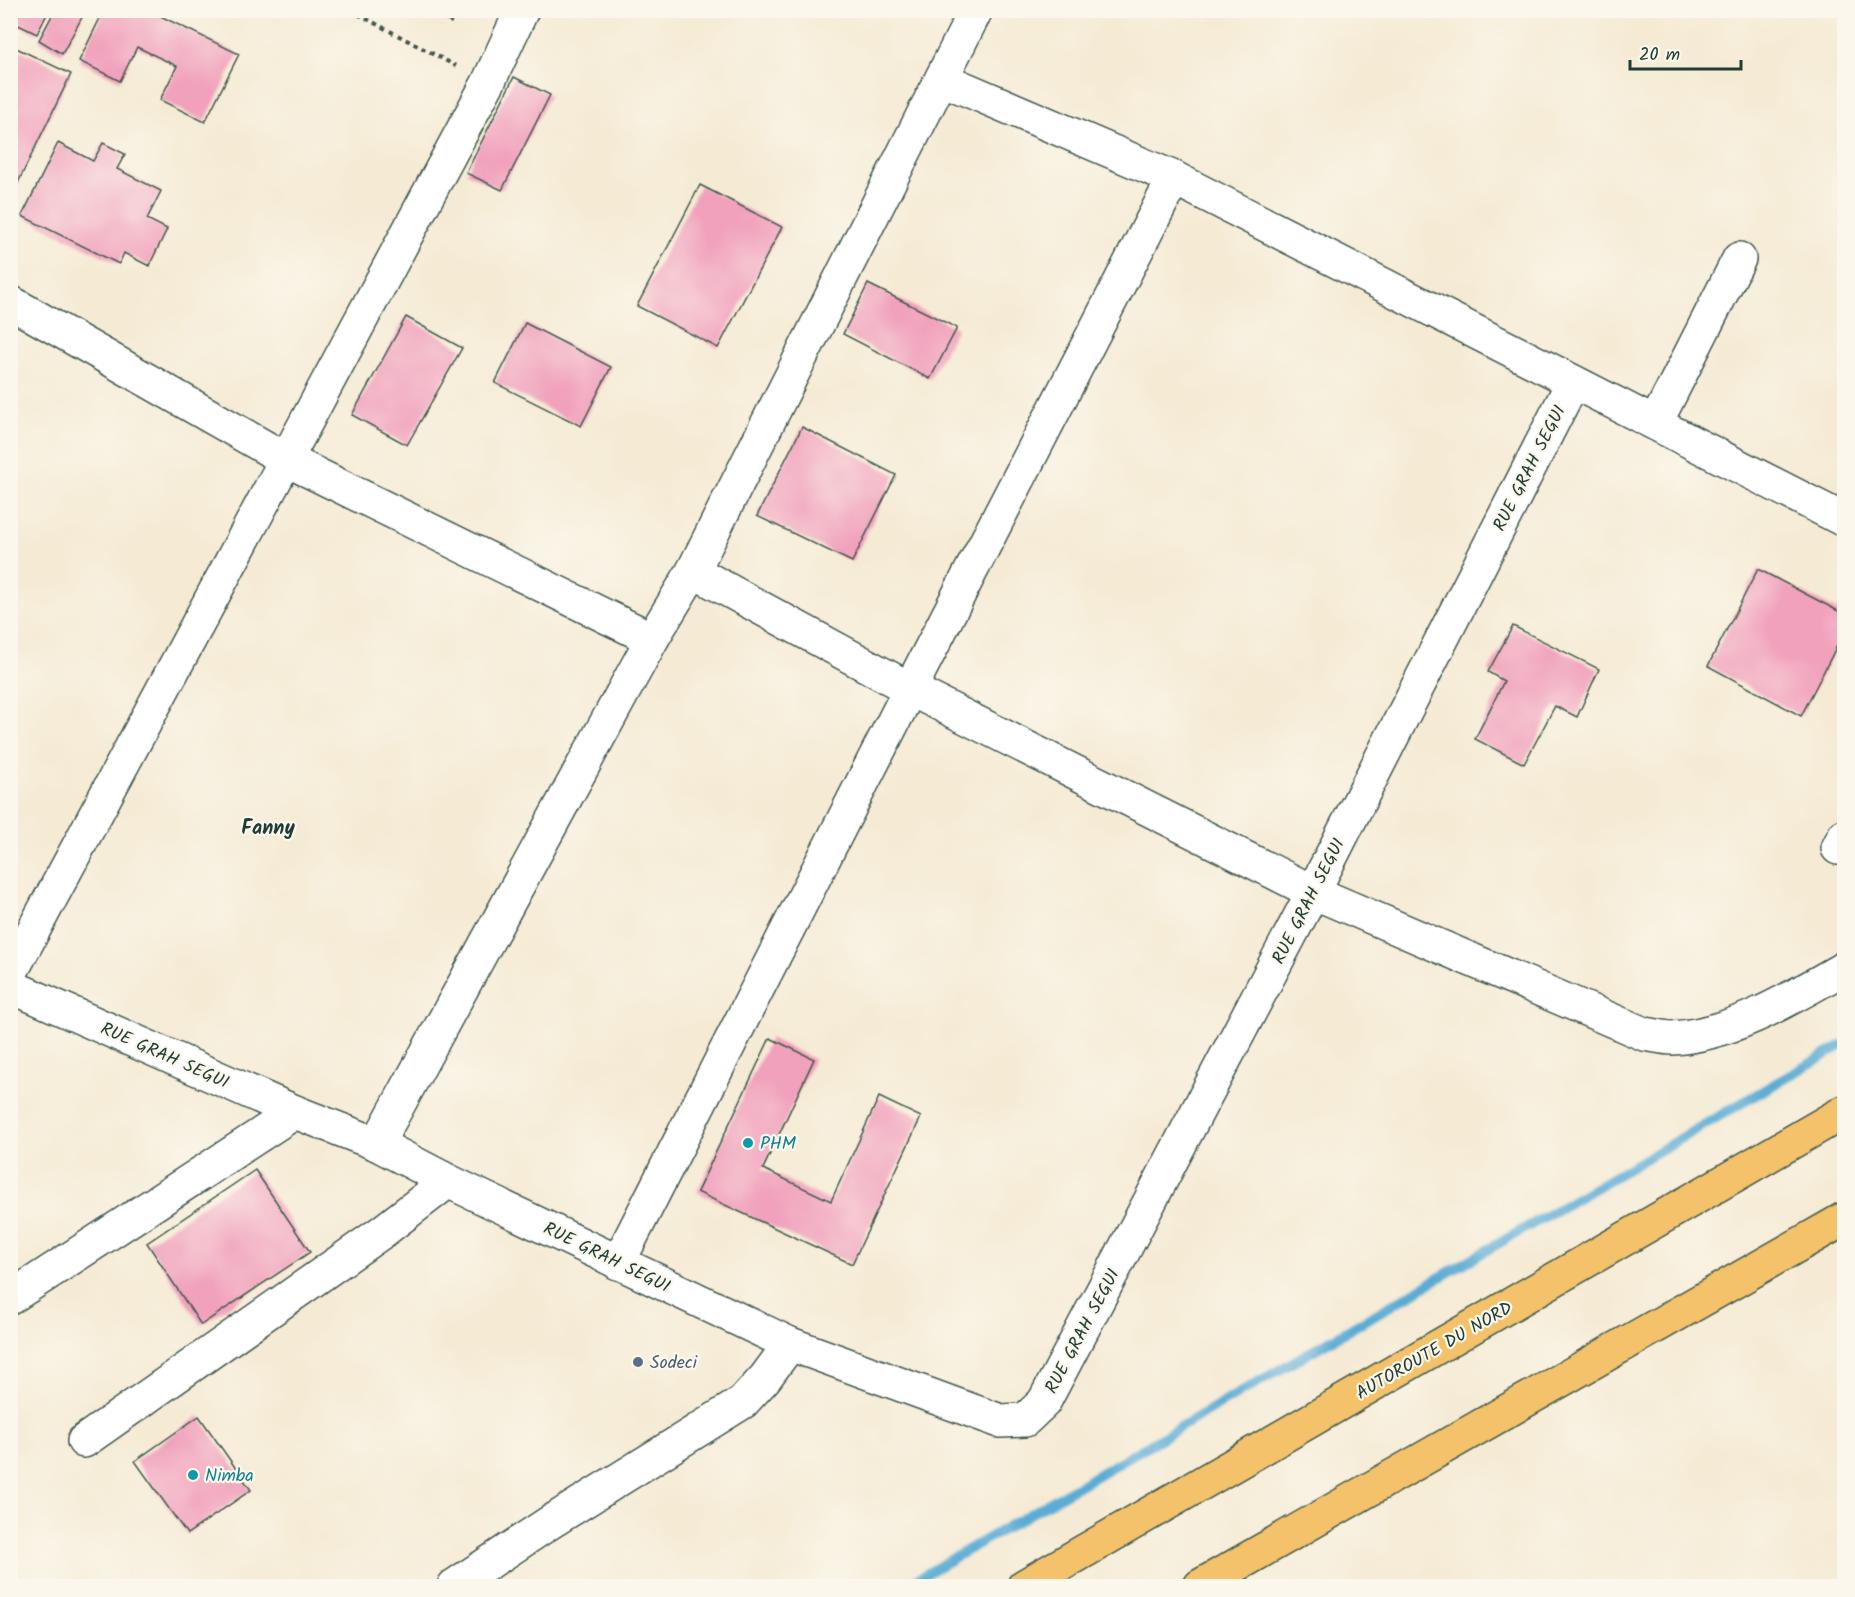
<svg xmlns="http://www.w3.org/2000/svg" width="1855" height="1597" font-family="Kalam,sans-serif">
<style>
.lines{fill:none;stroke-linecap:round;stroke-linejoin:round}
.stream{stroke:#5aacd5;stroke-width:10}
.building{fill:#f1a1bc}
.minor-casing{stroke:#3f574c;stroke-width:36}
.highway-casing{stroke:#3f574c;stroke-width:36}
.path{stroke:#3f574c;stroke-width:4;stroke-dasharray:4.5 4.5;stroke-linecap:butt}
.minor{stroke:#fff;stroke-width:33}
.highway{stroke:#f3c26a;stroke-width:33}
.culture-dot{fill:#0f9aa8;stroke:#fbf7ec;stroke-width:2}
.service-dot{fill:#5c6f8a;stroke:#fbf7ec;stroke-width:2}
.labels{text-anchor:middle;stroke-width:4.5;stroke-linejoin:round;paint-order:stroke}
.street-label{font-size:18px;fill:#1f3d34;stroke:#fbf7ec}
.culture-label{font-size:18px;fill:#0d838f;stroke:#fbf7ec;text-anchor:start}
.service-label{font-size:18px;fill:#4e5e75;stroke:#fbf7ec;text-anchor:start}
.neighbourhood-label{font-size:20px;font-weight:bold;fill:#1f3d34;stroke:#fbf7ec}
</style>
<rect width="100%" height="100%" fill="#fbf7ec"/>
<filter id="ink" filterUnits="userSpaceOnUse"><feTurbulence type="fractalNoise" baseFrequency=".0167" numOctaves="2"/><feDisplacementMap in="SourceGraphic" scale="12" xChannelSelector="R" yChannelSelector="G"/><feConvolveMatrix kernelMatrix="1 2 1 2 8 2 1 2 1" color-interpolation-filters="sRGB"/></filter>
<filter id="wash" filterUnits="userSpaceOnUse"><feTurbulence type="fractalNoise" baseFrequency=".008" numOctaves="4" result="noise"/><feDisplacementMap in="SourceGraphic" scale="24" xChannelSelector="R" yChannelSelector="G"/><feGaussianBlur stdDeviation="1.35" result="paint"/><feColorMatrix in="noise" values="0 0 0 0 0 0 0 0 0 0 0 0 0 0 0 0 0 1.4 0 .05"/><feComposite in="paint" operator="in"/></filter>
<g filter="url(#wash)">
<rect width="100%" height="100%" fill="#f5ebd5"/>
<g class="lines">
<polyline class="stream" points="905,1586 1844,1044"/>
</g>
<g id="blocks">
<g class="building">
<polygon points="21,10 49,10 37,34 14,23"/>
<polygon points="55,10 86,10 62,54 39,40"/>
<polygon points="104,10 148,10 239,54 205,122 160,100 177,66 137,47 120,81 79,61"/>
<polygon points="428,10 457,10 451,23"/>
<polygon points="10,45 71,74 10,199"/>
<polygon points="514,77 550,95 502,190 466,173"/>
<polygon points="58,143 93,161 103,143 125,154 117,169 161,191 147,219 167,229 149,266 124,253 119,264 22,216"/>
<polygon points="700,185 782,227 718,348 637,306"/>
<polygon points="868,284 957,328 930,379 843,334"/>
<polygon points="406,317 462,348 407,445 352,415"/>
<polygon points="525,323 611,367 581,426 495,383"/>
<polygon points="802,427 896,475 852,562 757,516"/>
<polygon points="1758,569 1844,614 1844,632 1801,716 1708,666"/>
<polygon points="1513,626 1599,669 1577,717 1555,706 1524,764 1475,739 1504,681 1488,672"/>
<polygon points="770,1038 814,1059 763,1169 831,1201 879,1097 921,1117 852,1264 697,1192"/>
<polygon points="255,1170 310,1252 201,1325 147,1243"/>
<polygon points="199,1416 251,1490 187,1534 135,1461"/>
</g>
</g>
</g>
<g filter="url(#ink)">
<use href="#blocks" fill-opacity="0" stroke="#3f574c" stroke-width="1.5"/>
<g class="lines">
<g class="minor-casing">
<g id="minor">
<polyline points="942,79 1174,178 1844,520"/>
<polyline points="10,302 287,460 652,639"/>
<polyline points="1656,422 1739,259"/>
<path d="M 693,571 L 910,689 L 1313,892 L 1644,1034 C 1653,1035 1663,1038 1672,1038 C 1732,1035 1793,997 1844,968"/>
<polyline points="1838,848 1844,836"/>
<polyline points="10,974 488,83 522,10"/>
<polyline points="10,986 295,1112 377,1144 448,1181 790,1344 1000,1421 1025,1420 1044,1402 1313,892 1573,382"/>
<polyline points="377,1144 652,639 693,571 976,10"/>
<polyline points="618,1263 910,689 1174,178"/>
<polyline points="10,1298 295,1112"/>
<polyline points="84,1441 382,1232 448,1181"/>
<polyline points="454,1586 549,1523 743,1402 765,1378 790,1344"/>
</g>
</g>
<g class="highway-casing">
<g id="highway">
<polyline points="1024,1586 1844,1112"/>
<polyline points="1200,1586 1844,1219"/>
</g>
</g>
<polyline class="path" points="350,10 456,66"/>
<use href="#minor" class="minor"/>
<use href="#highway" class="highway"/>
</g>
</g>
<g class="culture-dot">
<circle cx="748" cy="1143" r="6"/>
<circle cx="193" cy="1475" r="6"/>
</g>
<circle class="service-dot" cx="638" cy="1362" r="6"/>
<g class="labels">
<g class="street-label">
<text transform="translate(1529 468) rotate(-63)" y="6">RUE GRAH SEGUI</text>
<text transform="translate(1308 901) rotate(-63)" y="6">RUE GRAH SEGUI</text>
<text transform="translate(165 1055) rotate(24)" y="6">RUE GRAH SEGUI</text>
<text transform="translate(607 1257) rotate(26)" y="6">RUE GRAH SEGUI</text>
<text transform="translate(1082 1331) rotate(-62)" y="6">RUE GRAH SEGUI</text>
<text transform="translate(1434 1350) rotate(-30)" y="6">AUTOROUTE DU NORD</text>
</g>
<g class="culture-label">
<text x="760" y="1149">PHM</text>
<text x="205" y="1481">Nimba</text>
</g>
<g class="service-label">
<text x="650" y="1368">Sodeci</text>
</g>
<g class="neighbourhood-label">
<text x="268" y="834">Fanny</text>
</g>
</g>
<rect width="1855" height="1597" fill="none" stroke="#fbf7ec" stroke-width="36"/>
<path d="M1630 60v9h111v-9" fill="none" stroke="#1f3d34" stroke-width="3"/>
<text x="1639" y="60" font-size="18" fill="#1f3d34" stroke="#fbf7ec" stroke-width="4.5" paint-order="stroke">20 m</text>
</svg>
